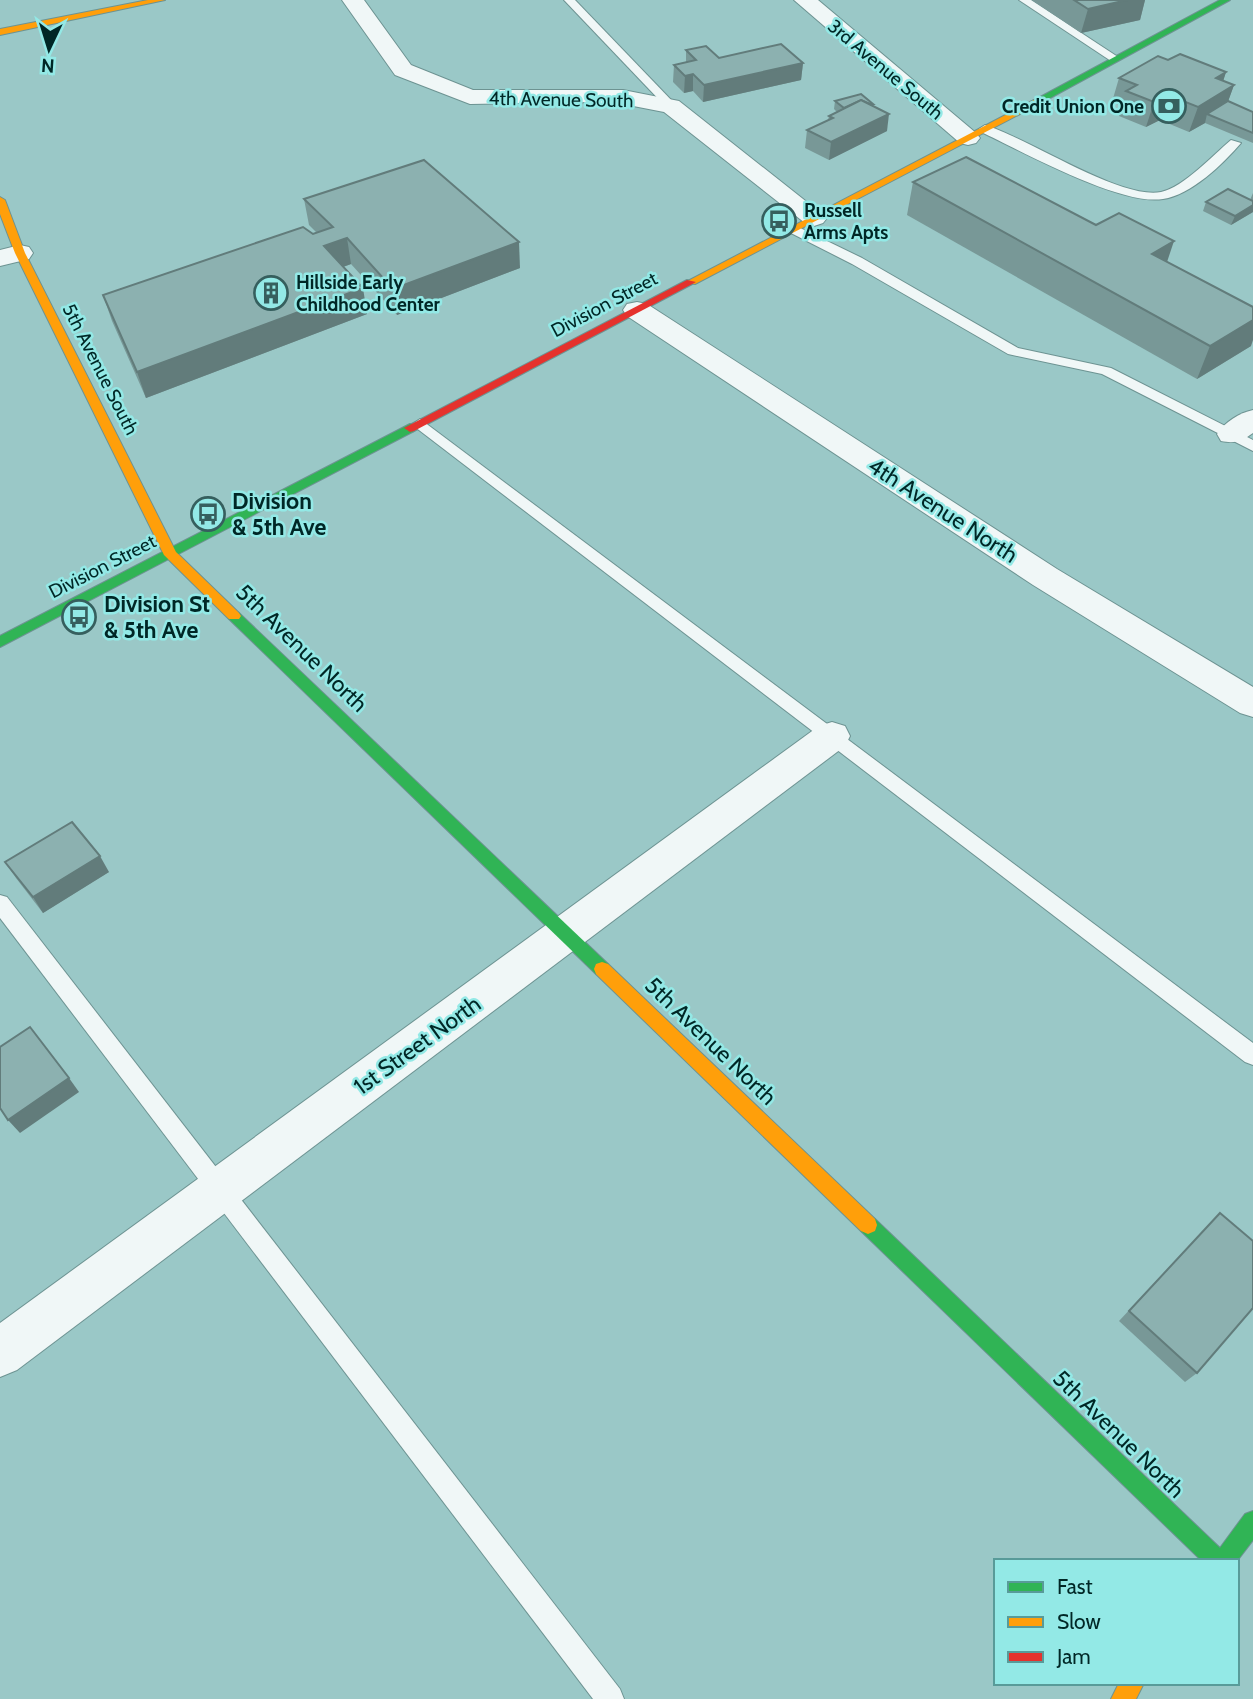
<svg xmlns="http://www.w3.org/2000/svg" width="1253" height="1699" font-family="Cabin,sans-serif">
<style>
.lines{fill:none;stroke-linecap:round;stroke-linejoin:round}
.lane-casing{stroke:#6d9392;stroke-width:2}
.street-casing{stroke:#6d9392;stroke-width:2}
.fast-casing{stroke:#6d9392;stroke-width:2}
.slow-casing{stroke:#6d9392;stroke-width:2}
.jam-casing{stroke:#6d9392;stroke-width:2}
.lane{fill:#f0f7f7;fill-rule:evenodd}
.street{fill:#f0f7f7;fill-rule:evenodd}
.fast{fill:#30b455;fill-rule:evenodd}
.slow{fill:#ff9f0a;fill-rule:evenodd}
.jam{fill:#e5322d;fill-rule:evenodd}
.wall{fill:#789897}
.shaded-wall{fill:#627c7b}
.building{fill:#8cb1b0;stroke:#627c7b;stroke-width:2}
.labels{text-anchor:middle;stroke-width:5;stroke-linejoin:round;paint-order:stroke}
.far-street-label{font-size:19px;fill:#002726;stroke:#93e9e6}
.far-poi-label{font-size:19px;font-weight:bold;fill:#002726;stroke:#93e9e6;text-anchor:start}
.poi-label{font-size:23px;font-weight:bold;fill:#002726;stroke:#93e9e6;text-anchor:start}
.street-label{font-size:23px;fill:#002726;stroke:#93e9e6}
</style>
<rect width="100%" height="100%" fill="#9ac8c7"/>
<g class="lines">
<g class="lane-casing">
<g id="lane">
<polygon points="564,0 575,0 675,104 675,108 667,108"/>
<polygon points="1019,0 1031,0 1121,59 1111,61"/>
<path d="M 985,125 C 1028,138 1120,200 1161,192 C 1184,187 1213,155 1231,140 L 1241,143 C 1223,164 1191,195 1163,199 C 1120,206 1022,151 981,132 L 979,129 Z"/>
<polygon points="794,225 862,258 1018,348 1111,368 1253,440 1253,451 1102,374 1008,354 852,264 789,232 789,226"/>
<polygon points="420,419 1253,1043 1253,1065 1245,1062 415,427 413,424"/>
<polygon points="0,895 7,897 620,1689 624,1699 593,1699 0,918"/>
</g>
</g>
<g class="street-casing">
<g id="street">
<polygon points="342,0 364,0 411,65 473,90 623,90 679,101 827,218 823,223 814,226 805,223 664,112 623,104 580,102 470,104 395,75"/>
<polygon points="794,0 818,0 976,133 980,138 976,143 968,145 960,143"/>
<polygon points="20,245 29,247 33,253 29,259 0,266 0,250"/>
<polygon points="637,302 647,304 1057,569 1253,687 1253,717 1240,713 1033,585 627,316 623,310 627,304"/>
<path d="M 1253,410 L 1253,433 C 1242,441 1235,444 1221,441 L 1217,434 C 1225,422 1239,413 1253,410 Z"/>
<polygon points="832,722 845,726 850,736 845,746 17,1370 0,1377 0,1323 819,726"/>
</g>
</g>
<g class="fast-casing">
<g id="fast">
<polygon points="1220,0 1230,0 1039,104 1031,102"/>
<polygon points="410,424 414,425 414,431 0,647 0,636"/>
<polygon points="234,611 239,613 608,964 610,969 608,974 602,976 596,974 229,619 227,616 229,613"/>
<polygon points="868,1216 875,1219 1220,1548 1245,1514 1253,1511 1253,1540 1237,1561 1202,1561 861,1231 859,1225 861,1219"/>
</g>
</g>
<g class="slow-casing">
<g id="slow">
<polygon points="148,0 165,0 0,35 0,29"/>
<polygon points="1036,99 1041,102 1039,104 695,284 686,282"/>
<polygon points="0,197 5,200 25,253 176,552 239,613 241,616 239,619 229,619 164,555 15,253 0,214"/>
<polygon points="602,962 608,964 875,1219 877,1225 875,1231 868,1234 861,1231 596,974 594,969 596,964"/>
<polygon points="1119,1683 1144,1683 1136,1699 1111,1699"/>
</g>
</g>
<g class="jam-casing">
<polygon id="jam" points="687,280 696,282 414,431 410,432 404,428"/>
</g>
<use href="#lane" class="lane"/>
<use href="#street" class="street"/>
<use href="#fast" class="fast"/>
<use href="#slow" class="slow"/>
<use href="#jam" class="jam"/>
</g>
<g class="wall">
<polygon points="1032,0 1145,0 1140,20 1081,33"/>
<polygon points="686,50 719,58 803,63 801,80 703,102 693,91 684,93 673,82 674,65 686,62"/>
<polygon points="1168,60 1226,72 1223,81 1234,85 1228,101 1253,112 1253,143 1205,123 1189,132 1160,120 1146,127 1119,116 1122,106 1112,102 1119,78"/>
<polygon points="835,101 873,104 872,106 887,131 829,160 805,148 807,130 828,120 829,116 837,112 834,109"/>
<polygon points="913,182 1167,262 1251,346 1197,379 907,215"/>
<polygon points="1253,193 1253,212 1231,225 1203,211 1206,202 1250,200"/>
<polygon points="304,199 520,268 397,315 351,264 343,267 367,314 146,398 112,321 103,295 317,233 309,225"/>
<polygon points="5,862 109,872 43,913 16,878"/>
<polygon points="1220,1213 1197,1373 1185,1382 1119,1321"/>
</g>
<g class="shaded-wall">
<polygon points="1127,0 1145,0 1140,20 1081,33 1088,9"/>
<polygon points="803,63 801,80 703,102 704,85"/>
<polygon points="1226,72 1219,94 1234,85 1225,110 1207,114 1205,123 1189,132 1198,107 1216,78"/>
<polygon points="693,74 693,91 684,93 685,76"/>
<polygon points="1168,95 1160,120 1146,127 1154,102"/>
<polygon points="889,114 887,131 829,160 831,142"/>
<polygon points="1253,205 1253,212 1231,225 1235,216"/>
<polygon points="347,238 351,264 329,272 324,246"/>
<polygon points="1174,241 1163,274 1152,254"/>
<polygon points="519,242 520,268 397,315 393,289"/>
<polygon points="363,288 367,314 146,398 137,372"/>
<polygon points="1253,320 1253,340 1251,346 1197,379 1210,346"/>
<polygon points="100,856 109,872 43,913 33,897"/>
<polygon points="69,1078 79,1092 20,1133 8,1120"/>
</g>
<g class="building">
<polygon points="1074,0 1127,0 1088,9"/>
<polygon points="781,44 803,63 704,85 693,74 685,76 674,65 696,60 686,50 706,46 719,58"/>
<polygon points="1180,54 1226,72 1216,78 1234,85 1198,107 1168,95 1154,102 1126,91 1137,85 1119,78 1158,56 1168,60"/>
<polygon points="861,94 873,104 870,104 861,100 844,108 835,101"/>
<polygon points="861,100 889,114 831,142 807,130 833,118 829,116"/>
<polygon points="1228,101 1253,112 1253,133 1207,114"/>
<polygon points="966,157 1096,225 1119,213 1174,241 1152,254 1253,307 1253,320 1210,346 913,182"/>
<polygon points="424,160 519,242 393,289 347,238 324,246 363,288 137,372 103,295 303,227 313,234 333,227 304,199"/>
<polygon points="1228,189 1253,201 1253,205 1235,216 1206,202"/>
<polygon points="72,822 100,856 33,897 5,862"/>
<polygon points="30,1027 69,1078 8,1120 0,1108 0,1047"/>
<polygon points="1220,1213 1253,1241 1253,1308 1197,1373 1129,1311"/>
</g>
<defs>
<g id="bank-ring" transform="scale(1.75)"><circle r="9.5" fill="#93e9e6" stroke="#365f5e" stroke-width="1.5"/><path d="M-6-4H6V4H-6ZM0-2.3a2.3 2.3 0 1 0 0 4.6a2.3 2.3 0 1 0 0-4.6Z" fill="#365f5e"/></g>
<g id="bus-ring" transform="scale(1.75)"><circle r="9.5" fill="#93e9e6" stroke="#365f5e" stroke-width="1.5"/><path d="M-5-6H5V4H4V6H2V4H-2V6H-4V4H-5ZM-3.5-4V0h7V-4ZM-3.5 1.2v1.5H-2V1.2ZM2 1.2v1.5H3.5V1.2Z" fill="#365f5e"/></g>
<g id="building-ring" transform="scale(1.75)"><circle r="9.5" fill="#93e9e6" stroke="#365f5e" stroke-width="1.5"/><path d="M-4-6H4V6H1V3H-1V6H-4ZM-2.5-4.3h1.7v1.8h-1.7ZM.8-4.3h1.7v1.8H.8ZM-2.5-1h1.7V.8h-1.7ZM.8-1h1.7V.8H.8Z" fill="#365f5e"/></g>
</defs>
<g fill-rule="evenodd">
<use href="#bank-ring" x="1169" y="106"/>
<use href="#bus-ring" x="779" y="221"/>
<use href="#building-ring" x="271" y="293"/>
<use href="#bus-ring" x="208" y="514"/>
<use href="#bus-ring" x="79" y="617"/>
</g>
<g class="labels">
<g class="far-street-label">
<text transform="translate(886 69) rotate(40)" y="7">3rd Avenue South</text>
<text transform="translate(561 99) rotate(1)" y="7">4th Avenue South</text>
<text transform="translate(604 304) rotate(-28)" y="7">Division Street</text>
<text transform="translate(101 369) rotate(63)" y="7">5th Avenue South</text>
<text transform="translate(102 566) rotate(-27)" y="7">Division Street</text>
</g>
<g class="far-poi-label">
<text x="1144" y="113" text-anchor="end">Credit Union One</text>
<text x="804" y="217">Russell<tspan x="804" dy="22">Arms Apts</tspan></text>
<text x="296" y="289">Hillside Early<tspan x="296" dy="22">Childhood Center</tspan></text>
</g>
<g class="poi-label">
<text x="232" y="509">Division<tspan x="232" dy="26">&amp; 5th Ave</tspan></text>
<text x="104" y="612">Division St<tspan x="104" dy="26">&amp; 5th Ave</tspan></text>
</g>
<g class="street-label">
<text transform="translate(943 510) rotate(33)" y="8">4th Avenue North</text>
<text transform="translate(302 648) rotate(44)" y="8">5th Avenue North</text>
<text transform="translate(711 1041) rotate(44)" y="8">5th Avenue North</text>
<text transform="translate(417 1045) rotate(-36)" y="8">1st Street North</text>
<text transform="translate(1119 1434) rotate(44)" y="8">5th Avenue North</text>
</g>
</g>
<rect x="994" y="1559" width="245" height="126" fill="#93e9e6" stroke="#589b99" stroke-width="2"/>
<rect x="1008" y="1582" width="35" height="10" fill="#30b455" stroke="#589b99" stroke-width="2"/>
<text x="1057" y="1594" font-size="21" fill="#002726">Fast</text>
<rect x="1008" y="1617" width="35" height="10" fill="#ff9f0a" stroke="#589b99" stroke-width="2"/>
<text x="1057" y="1629" font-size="21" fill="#002726">Slow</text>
<rect x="1008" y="1652" width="35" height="10" fill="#e5322d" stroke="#589b99" stroke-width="2"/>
<text x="1057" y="1664" font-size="21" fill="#002726">Jam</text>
<g transform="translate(49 49) rotate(184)" stroke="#93e9e6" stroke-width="5" paint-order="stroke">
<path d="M0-5L12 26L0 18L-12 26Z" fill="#002726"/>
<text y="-10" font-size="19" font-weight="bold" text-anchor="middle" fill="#002726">N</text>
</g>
</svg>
